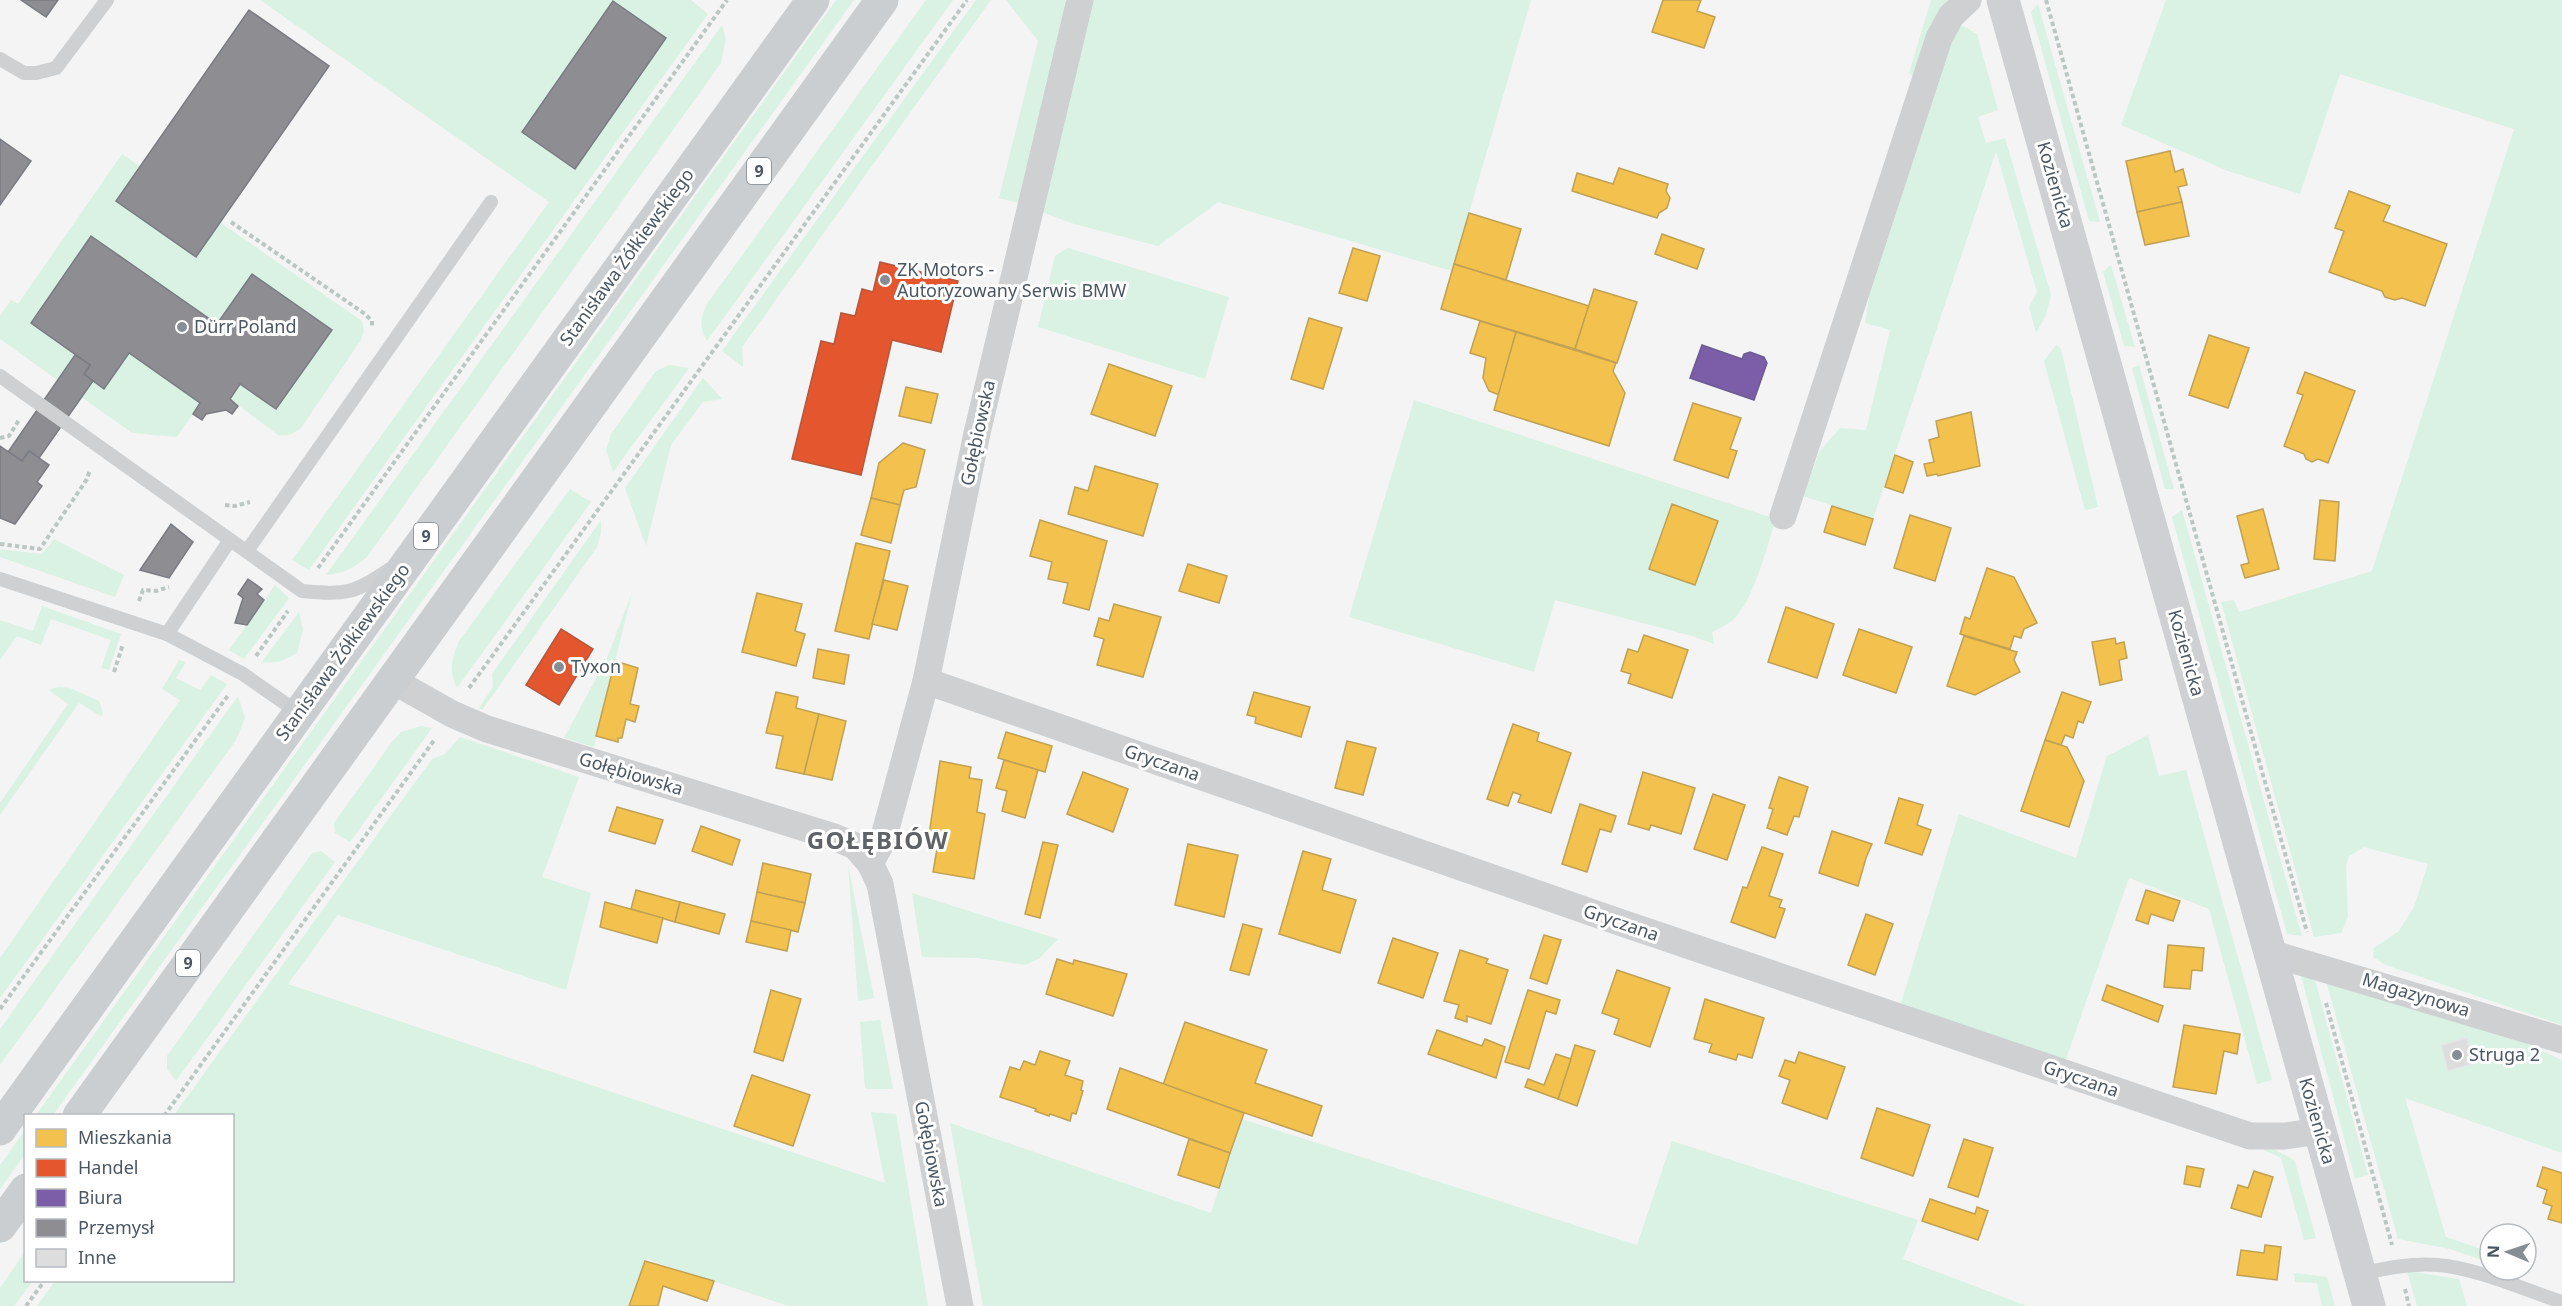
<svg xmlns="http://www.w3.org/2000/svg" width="2562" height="1306" font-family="'Noto Sans',sans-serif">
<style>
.green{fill:#d9f2e3}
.homes{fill:#f2c14e;stroke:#c0a154;stroke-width:1.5}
.shops{fill:#e4572e;stroke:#b6573d;stroke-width:1.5}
.offices{fill:#7b5ea7;stroke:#6c5c92;stroke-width:1.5}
.industry{fill:#8d8d92;stroke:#797c83;stroke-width:1.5}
.building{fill:#ddddde;stroke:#e5e6e7;stroke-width:1.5}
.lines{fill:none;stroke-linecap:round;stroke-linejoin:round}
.path{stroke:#bcc7c4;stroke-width:4;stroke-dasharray:4.5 3;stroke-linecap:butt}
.lane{stroke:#ced0d2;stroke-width:14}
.street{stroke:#ced0d2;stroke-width:27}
.secondary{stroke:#ced0d4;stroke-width:33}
.primary{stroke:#caced1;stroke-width:33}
.poi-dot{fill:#868d94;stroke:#fff;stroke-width:2}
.labels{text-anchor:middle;stroke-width:6;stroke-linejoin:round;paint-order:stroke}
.shield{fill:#fff;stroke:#808990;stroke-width:1.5}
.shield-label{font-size:16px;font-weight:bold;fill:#4a5661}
.street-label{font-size:18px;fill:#4a5661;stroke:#fff}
.poi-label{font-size:18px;fill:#4a5661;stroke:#fff;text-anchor:start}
.district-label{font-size:24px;font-weight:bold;letter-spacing:1.5px;fill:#5f6368;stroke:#fff}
</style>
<rect width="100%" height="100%" fill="#f4f4f4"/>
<g class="green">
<polygon points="260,0 691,0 708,14 309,570 292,560 549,202"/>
<polygon points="836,0 854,0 53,1115 36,1115"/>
<path d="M 926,0 L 953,0 L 707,341 C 699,326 700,319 707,304 Z"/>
<polygon points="976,0 991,0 742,347 743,367 722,351"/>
<polygon points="1006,0 1069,0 1019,203 999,198 1038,41"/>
<polygon points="1093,0 1531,0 1452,271 1218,202 1158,246 1074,224 1042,212"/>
<polygon points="1931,0 1947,0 1938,15 1913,75 1909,73"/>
<polygon points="2166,0 2562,0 2562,1025 2386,965 2373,957 2374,948 2399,931 2414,907 2428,864 2364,847 2349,856 2346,866 2348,917 2341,933 2314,937 2221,602 2234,600 2239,612 2372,571 2514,129 2340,74 2300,194 2228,171 2121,125"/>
<polygon points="2038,4 2100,222 2089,221 2031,12"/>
<path d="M 722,25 L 726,39 L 721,63 L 367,557 C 353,569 344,573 326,575 Z"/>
<polygon points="1963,26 1977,34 1998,110 1978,117 1986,143 2005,138 2051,295 2046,315 2036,333 2029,307 2037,292 1996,152 1873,519 1803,496 1819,452 1840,428 1866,430 1890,330 1865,323 1870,291 1953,29"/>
<path d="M 122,154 L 362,321 L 364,331 L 361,340 L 301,428 C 293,434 288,436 278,435 L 230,399 L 240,384 L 276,409 L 332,329 L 252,274 L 217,324 L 91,237 L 31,323 L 90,365 L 84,374 L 104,389 L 129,353 L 200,403 L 177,437 L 132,433 L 0,339 L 0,316 L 11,300 L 18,304 Z"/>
<polygon points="1068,248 1229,297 1205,379 1038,327 1055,256"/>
<polygon points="2111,265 2135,347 2124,346 2103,272"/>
<polygon points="2056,345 2061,349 2098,507 2085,510 2044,361"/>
<polygon points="669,365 689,368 613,472 606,449 611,434 656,371"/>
<polygon points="2139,365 2174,489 2165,489 2132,368"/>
<polygon points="703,378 722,399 703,402 671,445 646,546 625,488"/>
<path d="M 1414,400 L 1776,519 C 1767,546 1756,591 1739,613 C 1732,623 1722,627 1712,632 L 1714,644 L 1692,636 L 1555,600 L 1534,672 L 1349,617 Z"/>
<path d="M 570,489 L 591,502 L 457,688 C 448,671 452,658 459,641 Z"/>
<polygon points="2182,510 2302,936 2287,934 2172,517"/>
<polygon points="601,520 601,533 597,547 482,710 479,708 493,687 492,674"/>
<polygon points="54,539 124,575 115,597 0,557 0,549 42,554"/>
<polygon points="275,585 289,598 244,659 229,650"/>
<polygon points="632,593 594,747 564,738 607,658"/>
<polygon points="42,606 121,634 109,670 101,668 111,640 51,619 41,645 17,636 0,660 0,620 33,631"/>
<polygon points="299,612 303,630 297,653 279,662 261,663"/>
<polygon points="179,660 186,662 176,678 200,690 211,675 227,684 0,998 0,958 180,700 162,689"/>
<polygon points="58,687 70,688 99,701 103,713 101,716 79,703 0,815 0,803 68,704 49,690"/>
<polygon points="238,696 245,718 236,740 0,1065 0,1029"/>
<polygon points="421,726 432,728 350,842 335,833 334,823 392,742 401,732"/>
<polygon points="2148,735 2159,776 2186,770 2272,1080 2257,1084 2209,909 2129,878 2065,1062 1901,1003 1959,814 2076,858 2107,756"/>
<polygon points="460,737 579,777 542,877 591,893 566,990 338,915 288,984 885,1183 871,1112 896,1114 928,1306 789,1306 646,1259 628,1306 37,1306 55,1281 232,1280 232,1116 174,1115 432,759 445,754"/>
<polygon points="321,851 335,862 176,1081 167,1069 167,1056 312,853"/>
<polygon points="848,864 874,998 858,1001"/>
<polygon points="912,893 1058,939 1040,958 1026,965 978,958 922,957"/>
<polygon points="2300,972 2314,976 2368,1175 2355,1179"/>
<polygon points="2324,974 2507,1035 2562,1060 2562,1153 2405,1098 2446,1237 2490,1252 2490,1263 2450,1249 2398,1239"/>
<polygon points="880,1020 893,1089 865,1089 860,1022"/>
<polygon points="1242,1119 1637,1245 1672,1141 1918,1220 1903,1259 2027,1306 983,1306 950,1123 1211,1213"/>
<polygon points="25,1130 25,1154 0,1189 0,1165"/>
<polygon points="2264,1144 2292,1159 2295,1162 2316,1238 2304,1240 2281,1158 2264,1150"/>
<polygon points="25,1252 26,1280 33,1281 14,1306 0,1306 0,1288"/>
<polygon points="2407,1271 2459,1279 2467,1306 2417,1306"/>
<polygon points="2294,1273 2327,1277 2335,1306 2322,1306 2317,1283 2295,1282"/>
</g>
<g class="homes">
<polygon points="1663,0 1701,0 1697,11 1715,17 1704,48 1652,32"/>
<polygon points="2170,151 2175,172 2183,169 2187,185 2178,187 2182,202 2137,212 2126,161"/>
<polygon points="1619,168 1668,184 1666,191 1670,198 1667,208 1659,213 1657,218 1572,191 1577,173 1613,184"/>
<polygon points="2349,191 2390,206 2383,221 2447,244 2425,306 2402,298 2395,300 2385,297 2382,291 2329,272 2344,231 2335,228"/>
<polygon points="2182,202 2189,236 2145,245 2137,212"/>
<polygon points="1469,213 1521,229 1506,280 1454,264"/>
<polygon points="1662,234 1704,249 1697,269 1655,254"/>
<polygon points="1353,248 1380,256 1367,301 1339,293"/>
<polygon points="1454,264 1589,306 1575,349 1441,309"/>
<polygon points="1594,289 1637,302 1617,363 1575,349"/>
<polygon points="1309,318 1342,328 1323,389 1291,379"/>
<polygon points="1480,321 1516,332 1499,395 1489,391 1483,378 1486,358 1470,353"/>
<polygon points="1516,332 1616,363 1613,371 1625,393 1609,446 1494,410"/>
<polygon points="2209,335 2249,348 2228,408 2189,395"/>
<polygon points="1109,364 1172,386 1155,436 1091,414"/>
<polygon points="2305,372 2355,391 2328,463 2318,459 2312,462 2306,459 2304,454 2284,446 2303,395 2297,393"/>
<polygon points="906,387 938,394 931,423 899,416"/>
<polygon points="1693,403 1741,418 1730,449 1737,451 1728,478 1674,460"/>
<polygon points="1971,412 1980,466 1938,476 1937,474 1927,476 1924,464 1934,462 1929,440 1939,437 1936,421"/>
<polygon points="903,443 925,450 916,487 904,490 900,505 871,498 879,463"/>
<polygon points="1895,455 1913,462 1903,493 1885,487"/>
<polygon points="1095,466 1158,484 1143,536 1068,514 1075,487 1088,491"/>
<polygon points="871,498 900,505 891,543 861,535"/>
<polygon points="2320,500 2339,502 2335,561 2314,559"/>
<polygon points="1672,504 1718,521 1695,585 1649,569"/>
<polygon points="1832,506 1873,519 1865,545 1824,532"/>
<polygon points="2263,509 2279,569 2245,578 2241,565 2249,563 2237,516"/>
<polygon points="1910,515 1951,528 1935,581 1894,568"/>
<polygon points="1040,520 1107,541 1089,610 1063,603 1068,583 1048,579 1052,562 1030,556"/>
<polygon points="856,543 890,551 869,639 835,631"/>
<polygon points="1188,564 1227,576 1219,603 1179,591"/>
<polygon points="1987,568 2014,577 2037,623 2024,629 2021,638 2014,636 2010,649 1960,634 1965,617 1970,619"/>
<polygon points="884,580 908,586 897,630 872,624"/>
<polygon points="757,593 802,604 795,631 805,634 796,666 742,652"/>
<polygon points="1114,604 1161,617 1143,677 1097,665 1104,639 1094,636 1099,618 1109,621"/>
<polygon points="1786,607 1834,624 1817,678 1768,662"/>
<polygon points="1859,629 1912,647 1896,693 1843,675"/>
<polygon points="1644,635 1688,650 1672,698 1628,683 1631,674 1621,671 1628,649 1638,652"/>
<polygon points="1964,636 2017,652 2014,660 2020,672 1975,695 1947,686"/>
<polygon points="2115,638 2116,644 2124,642 2127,658 2119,660 2122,680 2100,685 2092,642"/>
<polygon points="818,649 849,655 844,684 813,678"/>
<polygon points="615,661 638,668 630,704 639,706 635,722 626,719 622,738 618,738 618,742 596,736"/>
<polygon points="776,692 798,697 796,708 819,714 804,774 776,768 783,736 766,733"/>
<polygon points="1254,692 1310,707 1301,737 1255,723 1256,717 1247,715"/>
<polygon points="2062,692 2091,702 2083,723 2078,721 2073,738 2065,735 2061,745 2045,740"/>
<polygon points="819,714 846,721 832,780 804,774"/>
<polygon points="1513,724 1539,733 1537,741 1571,753 1551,813 1518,802 1521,795 1513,792 1508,806 1487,799"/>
<polygon points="1006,732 1052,746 1045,772 998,758"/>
<polygon points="2045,740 2067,747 2084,781 2069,827 2021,811"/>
<polygon points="1347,741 1376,748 1363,795 1335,788"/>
<polygon points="1004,760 1038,770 1025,818 1002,811 1007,791 996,788"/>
<polygon points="940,761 971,767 969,778 982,780 977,812 985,814 974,879 933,872 937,849 927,848"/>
<polygon points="1083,772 1128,789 1113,832 1067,814"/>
<polygon points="1643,772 1695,788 1681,834 1651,825 1649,830 1628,824"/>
<polygon points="1779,777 1808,787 1799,817 1794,816 1787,835 1767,828 1773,809 1769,808"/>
<polygon points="1713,794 1745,805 1727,860 1694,849"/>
<polygon points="1899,798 1923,805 1917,825 1931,830 1922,855 1885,843"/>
<polygon points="1580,804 1616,816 1611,832 1600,829 1587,872 1562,864"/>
<polygon points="617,807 663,820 655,844 609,831"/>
<polygon points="701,826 740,840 732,865 692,851"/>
<polygon points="1832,831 1872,844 1866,858 1858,886 1819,873"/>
<polygon points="1043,842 1058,845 1040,918 1025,914"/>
<polygon points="1188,844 1238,855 1224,917 1175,905"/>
<polygon points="1762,847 1783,854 1769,896 1782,900 1779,907 1785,909 1775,938 1731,922 1743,887 1747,888"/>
<polygon points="1303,851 1331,859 1322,890 1356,900 1340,953 1279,934"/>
<polygon points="763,863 811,874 805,903 757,892"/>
<polygon points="636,890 680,902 675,922 631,909"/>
<polygon points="2146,890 2180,901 2173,921 2151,914 2148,924 2136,920"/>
<polygon points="757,892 805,903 798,932 751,921"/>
<polygon points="605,902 663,918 657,943 600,927"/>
<polygon points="680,902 725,914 719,934 675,922"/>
<polygon points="1866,914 1893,924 1875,975 1848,965"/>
<polygon points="751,921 791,930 787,951 746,942"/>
<polygon points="1243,924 1262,929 1249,975 1230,970"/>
<polygon points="1544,935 1561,940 1547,984 1530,978"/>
<polygon points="1393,938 1438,953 1423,998 1378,983"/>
<polygon points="2168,945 2204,948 2202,971 2192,970 2190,989 2164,987"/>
<polygon points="1460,950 1488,959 1486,963 1508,970 1491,1024 1467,1016 1467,1022 1455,1018 1459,1005 1444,1001"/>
<polygon points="1057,959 1073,964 1074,960 1127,974 1113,1016 1046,994"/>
<polygon points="1617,970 1670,988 1650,1047 1614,1034 1619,1019 1602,1013"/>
<polygon points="2107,985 2163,1006 2158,1022 2102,1000"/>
<polygon points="771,990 801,999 783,1061 754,1052"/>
<polygon points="1528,990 1560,1000 1556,1014 1546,1011 1529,1069 1505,1062"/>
<polygon points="1705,999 1764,1018 1752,1058 1738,1054 1736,1060 1709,1052 1712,1044 1694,1039"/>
<polygon points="1185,1022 1267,1050 1255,1083 1322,1106 1312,1136 1163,1085"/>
<polygon points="2184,1025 2240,1034 2237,1054 2224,1051 2216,1094 2173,1087"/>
<polygon points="1437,1030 1482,1046 1485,1039 1505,1047 1496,1078 1428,1054"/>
<polygon points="1575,1045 1595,1051 1577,1106 1558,1099"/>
<polygon points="1040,1051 1070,1061 1065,1075 1083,1081 1081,1090 1083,1091 1076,1114 1072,1113 1070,1121 1050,1114 1049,1116 1035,1111 1036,1109 1000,1097 1010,1067 1020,1070 1024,1061 1035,1065"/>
<polygon points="1799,1052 1845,1067 1827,1119 1782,1103 1790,1080 1779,1076 1785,1060 1795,1063"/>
<polygon points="1556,1054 1571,1059 1558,1099 1525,1087 1528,1079 1544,1085"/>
<polygon points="1120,1068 1244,1113 1230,1153 1107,1109"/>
<polygon points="752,1075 810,1095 793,1146 734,1126"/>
<polygon points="1877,1108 1930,1125 1913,1176 1861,1158"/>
<polygon points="1189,1139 1230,1153 1219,1188 1178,1175"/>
<polygon points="1964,1139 1993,1148 1978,1197 1948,1187"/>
<polygon points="2187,1166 2204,1169 2200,1187 2184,1184"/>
<polygon points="2543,1167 2562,1173 2562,1223 2548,1219 2552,1206 2543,1203 2547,1190 2537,1186"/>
<polygon points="2254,1171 2273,1177 2261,1217 2231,1208 2238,1185 2248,1188"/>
<polygon points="1930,1199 1975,1214 1977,1207 1988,1211 1978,1240 1922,1221"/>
<polygon points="2265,1245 2281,1247 2277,1280 2237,1275 2241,1250 2264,1253"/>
<polygon points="645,1261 714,1281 707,1301 663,1286 658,1306 629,1306"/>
</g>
<g class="shops">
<polygon points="880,262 958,281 941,352 892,340 861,475 792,459 821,341 834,344 841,313 855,316 862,289 873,292"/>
<polygon points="561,629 593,649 559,705 526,685"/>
</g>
<polygon class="offices" points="1702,345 1742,359 1744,354 1750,352 1764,357 1767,363 1754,400 1690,378"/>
<g class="industry">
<polygon points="21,0 58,0 46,17"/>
<polygon points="613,1 666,38 575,169 522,132"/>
<polygon points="249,10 329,66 196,257 116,201"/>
<polygon points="0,139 31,161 0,205"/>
<polygon points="91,236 217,324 252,274 332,330 276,409 240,384 230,399 238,406 232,414 226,410 206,414 202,420 193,414 200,403 129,353 104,389 84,374 90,365 31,323"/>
<polygon points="75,355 90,365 84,374 93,381 39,458 29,451 22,461 8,452"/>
<polygon points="0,446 22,461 29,451 49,465 37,482 42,486 15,524 0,518"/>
<polygon points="171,524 193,542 169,578 140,570"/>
<polygon points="248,579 262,589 257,594 264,600 247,625 235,623 243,598 238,594"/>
</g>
<polygon class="building" points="2467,1038 2473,1064 2448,1071 2441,1045"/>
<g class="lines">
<g class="path">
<polyline points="2046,0 2307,932"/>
<polyline points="231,222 365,314 372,321 372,328"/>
<polyline points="0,438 9,436 19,420"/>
<polyline points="225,505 235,506 250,502"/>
<polyline points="0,544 40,549 87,479 90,470"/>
<polyline points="318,568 727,0"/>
<polyline points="139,601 143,590 156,591 169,587"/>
<polyline points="256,656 288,611"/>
<polyline points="114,672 123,644"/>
<polyline points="469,688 967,0"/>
<polyline points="2326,1003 2392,1245"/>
<polyline points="0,1009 229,694"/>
<polyline points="164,1116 435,739"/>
<polyline points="2405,1289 2409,1306"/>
<polyline points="26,1306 45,1280"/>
</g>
<g class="lane">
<polyline points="0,59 24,73 36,73 56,68 107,0"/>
<path d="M 0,376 L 302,591 C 346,595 354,594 390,569"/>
<polyline points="247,551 491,202"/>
<polyline points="0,579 167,634 243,674 299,713"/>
<polyline points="167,634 230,540"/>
<path d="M 2361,1274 C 2386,1268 2411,1263 2438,1265 C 2476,1268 2525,1290 2562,1302"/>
</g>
<g class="street">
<polyline points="1783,516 1939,38 1951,16 1968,0"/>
<polyline points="392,680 452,714 487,729 834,837 855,846 870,863"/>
<polyline points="926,681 1622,923 2250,1136 2285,1136 2320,1131"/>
<polyline points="2270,953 2562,1040"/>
<polyline points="960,1306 880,884 870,863 883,840 926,681 977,433 1080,0"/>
</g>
<polyline class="secondary" points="2003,0 2369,1306"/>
<g class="primary">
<polyline points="79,1116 882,0"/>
<polyline points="0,1129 813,0"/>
<polyline points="0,1226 26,1190"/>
</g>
</g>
<g class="poi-dot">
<circle cx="885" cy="280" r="6"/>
<circle cx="182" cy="327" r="6"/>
<circle cx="559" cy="667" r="6"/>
<circle cx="2457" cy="1055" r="6"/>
</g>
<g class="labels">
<g class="shield">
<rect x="747" y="158" width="24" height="26" rx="4.5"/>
<rect x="414" y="523" width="24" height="26" rx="4.5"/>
<rect x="176" y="950" width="24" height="26" rx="4.5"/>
</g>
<g class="shield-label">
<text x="759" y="177">9</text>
<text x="426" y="542">9</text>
<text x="188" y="969">9</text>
</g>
<g class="street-label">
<text transform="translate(2055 185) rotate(74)" y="6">Kozienicka</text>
<text transform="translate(627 257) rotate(-54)" y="6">Stanisława Żółkiewskiego</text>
<text transform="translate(978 433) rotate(-78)" y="6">Gołębiowska</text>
<text transform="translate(343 652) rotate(-54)" y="6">Stanisława Żółkiewskiego</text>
<text transform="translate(2186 653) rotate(74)" y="6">Kozienicka</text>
<text transform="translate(1162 763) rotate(19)" y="6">Gryczana</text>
<text transform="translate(631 774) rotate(17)" y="6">Gołębiowska</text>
<text transform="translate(1621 923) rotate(19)" y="6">Gryczana</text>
<text transform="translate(2416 995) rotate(17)" y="6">Magazynowa</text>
<text transform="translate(2081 1079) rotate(19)" y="6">Gryczana</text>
<text transform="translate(2317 1121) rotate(74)" y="6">Kozienicka</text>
<text transform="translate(931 1154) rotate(79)" y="6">Gołębiowska</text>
</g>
<g class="poi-label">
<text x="897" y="276">ZK Motors -<tspan x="897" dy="21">Autoryzowany Serwis BMW</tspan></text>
<text x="194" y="333">Dürr Poland</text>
<text x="571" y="673">Tyxon</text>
<text x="2469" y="1061">Struga 2</text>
</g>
<g class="district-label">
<text x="878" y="849">GOŁĘBIÓW</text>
</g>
</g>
<rect x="24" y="1114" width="210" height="168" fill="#ffffff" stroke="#b7bbc0" stroke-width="1.5"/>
<rect x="36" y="1129" width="30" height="18" fill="#f2c14e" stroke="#b7bbc0" stroke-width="1.5"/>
<text x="78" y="1144" font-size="18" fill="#4a5661">Mieszkania</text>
<rect x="36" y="1159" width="30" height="18" fill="#e4572e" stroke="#b7bbc0" stroke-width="1.5"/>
<text x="78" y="1174" font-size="18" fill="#4a5661">Handel</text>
<rect x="36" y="1189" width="30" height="18" fill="#7b5ea7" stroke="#b7bbc0" stroke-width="1.5"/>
<text x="78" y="1204" font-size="18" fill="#4a5661">Biura</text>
<rect x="36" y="1219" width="30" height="18" fill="#8d8d92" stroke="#b7bbc0" stroke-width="1.5"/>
<text x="78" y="1234" font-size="18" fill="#4a5661">Przemysł</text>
<rect x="36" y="1249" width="30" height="18" fill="#ddddde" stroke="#b7bbc0" stroke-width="1.5"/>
<text x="78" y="1264" font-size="18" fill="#4a5661">Inne</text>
<g transform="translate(2508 1252) rotate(272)"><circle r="28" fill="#ffffff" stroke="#b7bbc0" stroke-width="1.5"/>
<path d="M0-4.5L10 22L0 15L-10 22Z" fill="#868d94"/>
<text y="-9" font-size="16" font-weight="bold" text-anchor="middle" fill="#4a5661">N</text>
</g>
</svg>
